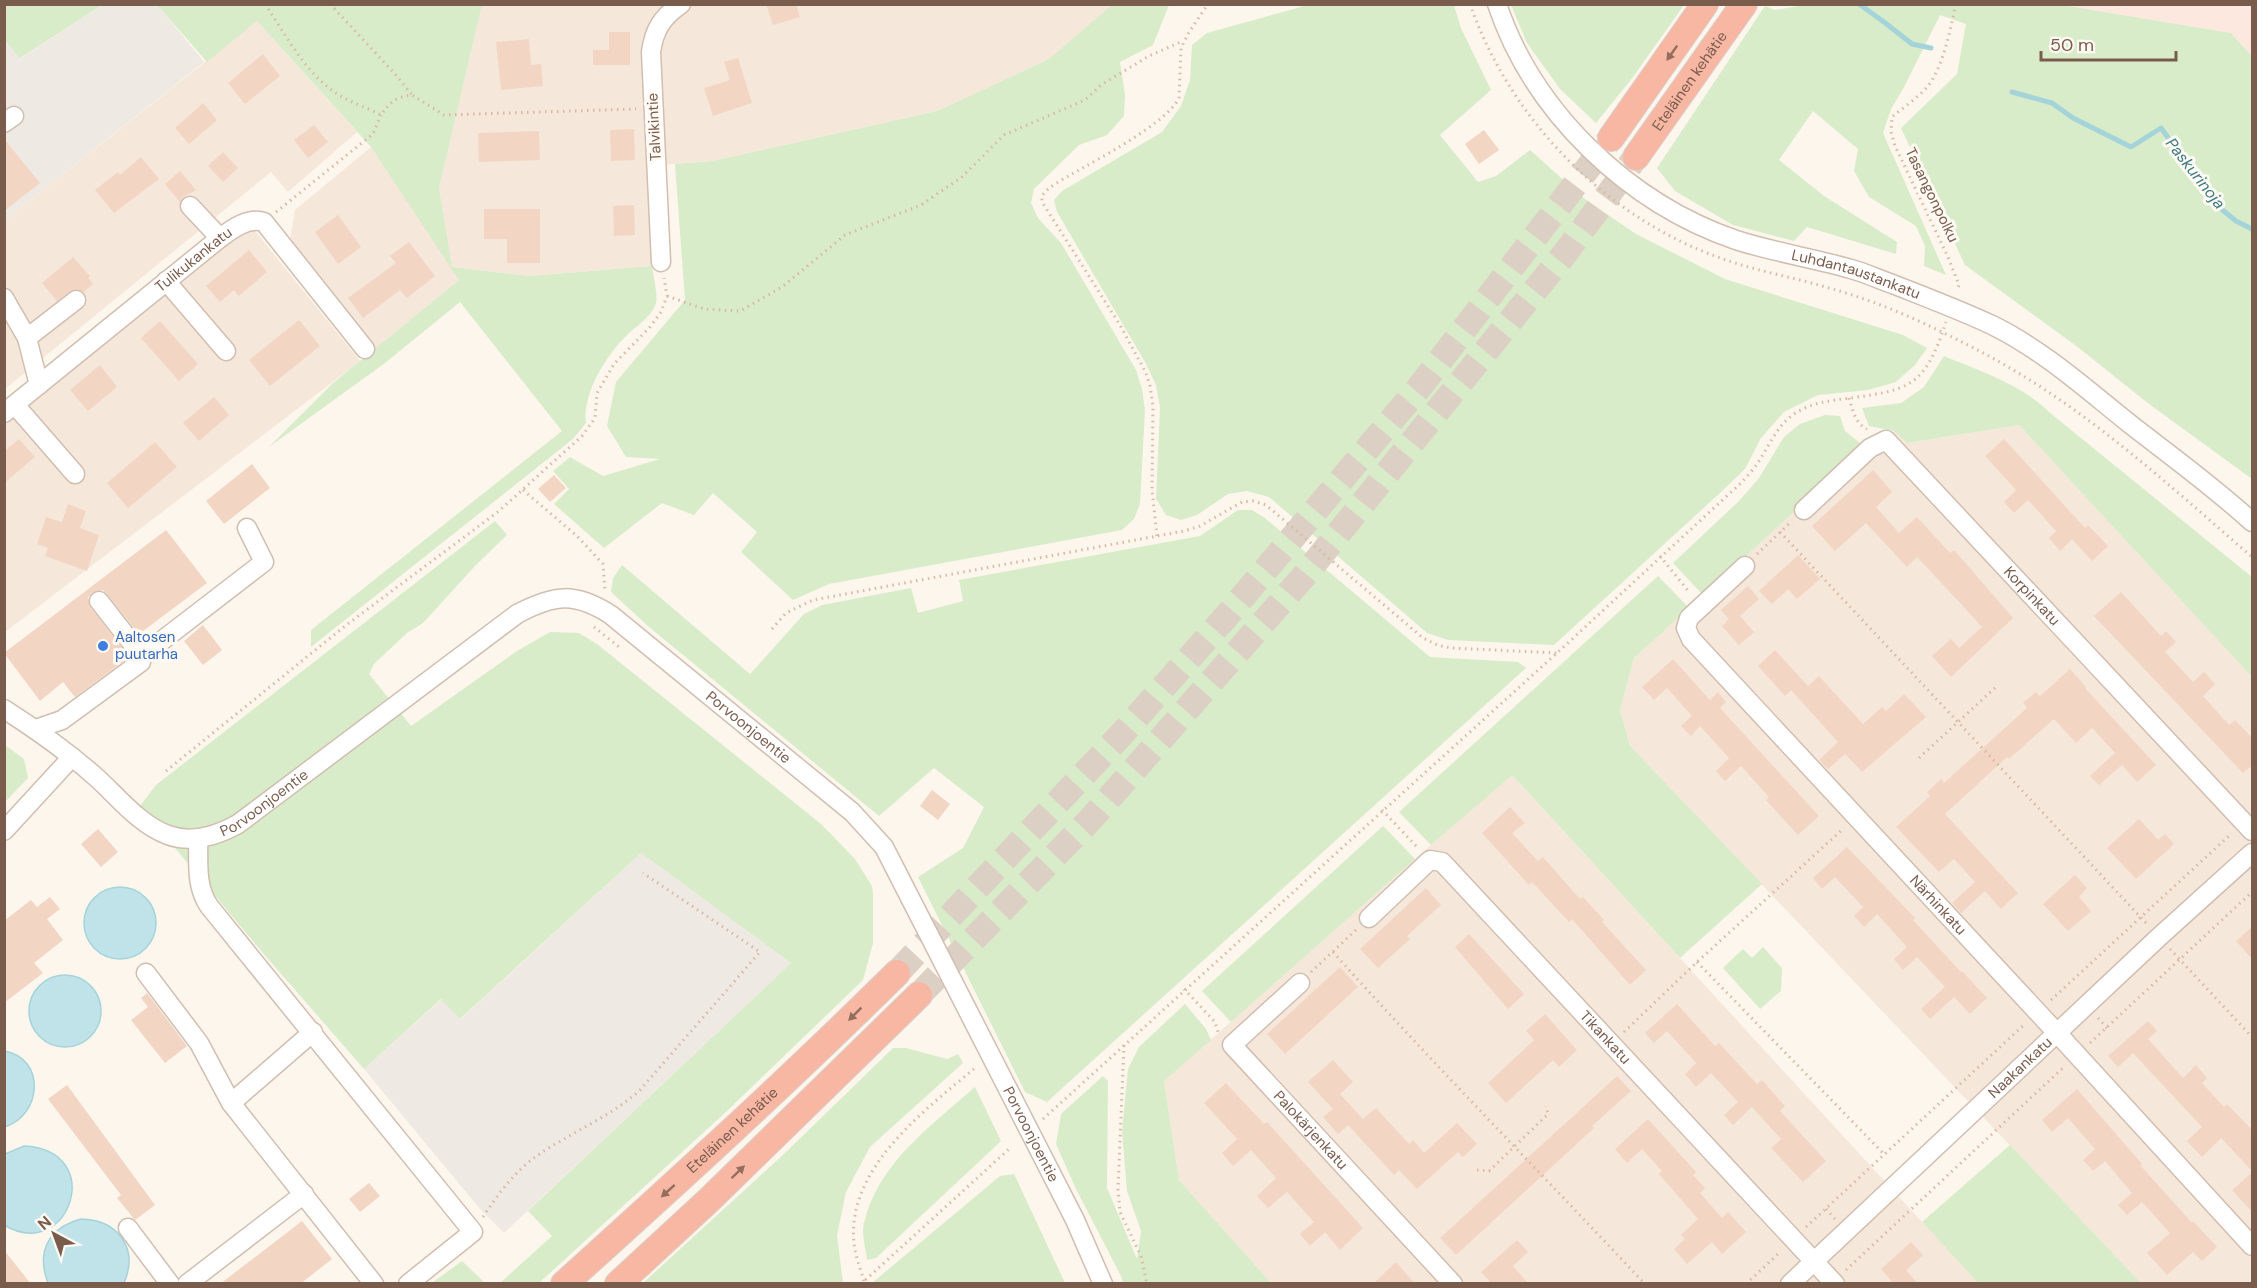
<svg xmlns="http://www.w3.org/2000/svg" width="2257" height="1288" font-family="'DM Sans',sans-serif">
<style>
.residential{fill:#f5e8da}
.commercial{fill:#fde8e0}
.industrial{fill:#efe9e4}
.green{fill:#d8ecc9}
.water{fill:#bfe3e8;stroke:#a5d3da;stroke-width:1.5}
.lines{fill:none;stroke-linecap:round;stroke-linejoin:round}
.stream{stroke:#a5d3da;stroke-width:5}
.building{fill:#f3d5c3}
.highway-tunnel{stroke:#dcd0c4;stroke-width:26;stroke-dasharray:26 13;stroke-linecap:butt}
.minor-casing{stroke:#d1beb0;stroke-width:21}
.highway-casing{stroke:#dad1cd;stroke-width:28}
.path{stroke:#d9b8a5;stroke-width:3;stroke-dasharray:1.5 4.5;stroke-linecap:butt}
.minor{stroke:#fff;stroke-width:18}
.highway{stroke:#f7b7a3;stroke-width:26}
.oneway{fill:#936e5e}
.shop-dot{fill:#3f7fe0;stroke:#fffaf3;stroke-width:2}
.labels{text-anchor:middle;stroke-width:6;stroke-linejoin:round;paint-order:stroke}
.street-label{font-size:15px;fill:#7a5c4d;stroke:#fffaf3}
.shop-label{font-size:15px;fill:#366cbe;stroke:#fffaf3;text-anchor:start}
.water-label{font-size:16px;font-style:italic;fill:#437c86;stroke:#fffaf3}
</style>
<rect width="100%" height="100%" fill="#fdf6ec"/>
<g class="residential">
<polygon points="482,5 1113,5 1049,59 937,111 712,161 648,166 652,266 529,276 453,267 459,280 375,349 290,240 295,210 371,147 451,266 439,188"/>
<polygon points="257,21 357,132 288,192 271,172 5,389 5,220"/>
<polygon points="255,231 360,361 5,632 5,425 235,235"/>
<polygon points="2019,425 2252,677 2252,1283 2141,1283 1630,746 1620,710 1634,658 1868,444 1894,431 1907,443"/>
<polygon points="1511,774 1978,1283 1271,1283 1179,1180 1164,1081"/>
</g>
<polygon class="commercial" points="2062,5 2252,5 2252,56 2231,33"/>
<g class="industrial">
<polygon points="102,5 157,5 204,62 5,220 4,41 21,58"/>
<polygon points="641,853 791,963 504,1233 480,1209 364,1069 442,999 461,1019"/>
</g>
<g class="green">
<polygon points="1113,4 1169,5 1153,45 1120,62 1125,95 1124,116 1107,135 1079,145 1034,189 1031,203 1038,218 1061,243 1136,370 1142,389 1145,410 1140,504 1134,519 1122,530 829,584 793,600 741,552 757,532 713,493 694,515 662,503 604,548 554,504 569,489 553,471 570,457 603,476 660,459 626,457 607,426 616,382 685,300 675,164 712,161 937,111 1049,59"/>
<polygon points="1811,4 2062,5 2231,33 2252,56 2252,479 2149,404 2079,348 1965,265 1901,128 1957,74 1966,24 1940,15 1903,89 1891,109 1883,133 1946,275 1924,266 1925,246 1916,226 1869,197 1854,171 1858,149 1813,111 1779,160 1824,196 1897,242 1896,254 1807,227 1794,241 1733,225 1675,191 1657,168 1765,6 1775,10"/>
<polygon points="4,5 5,4 102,5 20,58 5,41"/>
<path d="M 157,5 L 482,5 L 439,188 L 452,267 L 529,276 L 652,266 C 653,276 658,293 656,303 C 652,316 638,325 628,334 C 607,354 582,393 586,423 L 573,439 L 311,647 L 311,630 L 562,431 L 460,302 L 385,363 L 269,447 L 333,383 L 459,280 L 371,147 L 257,21 L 207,62 Z"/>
<polygon points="1301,5 1454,5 1461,28 1491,90 1440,135 1478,182 1496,176 1530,150 1585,199 1636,234 1725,279 1903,335 1927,348 1915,365 1896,382 1868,390 1818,395 1784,412 1761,438 1745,469 1720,493 1554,645 1448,640 1427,633 1269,497 1247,491 1228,494 1197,515 1181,520 1166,515 1156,499 1160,408 1156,385 1145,362 1057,212 1054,200 1062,191 1162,132 1181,106 1190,80 1192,45 1207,33 1301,7"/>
<polygon points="1511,5 1684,5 1633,77 1596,123 1560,89 1527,43"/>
<path d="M 1944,356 C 1980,371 2021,384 2049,412 L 2252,577 L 2252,677 L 2019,425 L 1907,443 L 1894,431 L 1869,426 L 1862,408 L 1901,403 L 1924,387 Z"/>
<polygon points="1825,415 1840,416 1845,431 1865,447 1703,595 1673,563 1739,501 1759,478 1784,437 1800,424"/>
<polygon points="1238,510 1252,510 1265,518 1430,657 1518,662 1526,668 1047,1102 1025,1092 918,877 963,848 984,807 934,768 879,816 649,627 611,592 613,578 622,565 750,674 804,614 822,605 911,588 918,613 963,601 959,580 1200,536"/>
<polygon points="495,521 507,535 475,566 423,623 407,633 374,664 369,674 411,726 517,651 550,632 579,633 597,644 821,824 855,859 872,886 873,893 873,943 863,980 727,1111 539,1283 500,1283 552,1236 528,1211 791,963 641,853 460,1019 441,999 364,1069 262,952 140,806 156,785"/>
<polygon points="1658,576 1689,608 1634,658 1620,710 1630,746 1762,884 1680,958 1512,775 1431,845 1399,812"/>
<polygon points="5,745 24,759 28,778 5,802"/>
<polygon points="1383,826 1415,859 1231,1022 1202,991"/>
<polygon points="1763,947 1782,968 1781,991 1760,1009 1723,968 1743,949 1752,958"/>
<polygon points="1185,1004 1206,1029 1211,1040 1164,1081 1179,1180 1271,1283 1123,1283 1121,1276 1076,1189 1056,1144 1061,1114 1103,1076 1108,1081 1107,1188 1137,1259 1141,1231 1127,1191 1122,1131 1128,1069 1139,1047"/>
<polygon points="893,1048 906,1048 947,1059 958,1054 963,1063 870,1147 846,1192 837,1235 843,1283 643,1283 785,1153"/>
<path d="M 975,1087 L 1001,1141 L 876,1258 L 867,1260 C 866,1249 861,1233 864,1223 C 878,1163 931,1126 975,1087 Z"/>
<polygon points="2010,1145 2141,1283 1978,1283 1922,1222"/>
<polygon points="1014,1174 1065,1283 872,1283 1000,1176"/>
<polygon points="462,1261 485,1283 432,1283"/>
</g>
<g class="water">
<circle cx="120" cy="923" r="36"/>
<circle cx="65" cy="1011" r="36"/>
<path d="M 5,1051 C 46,1059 42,1115 5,1127 Z"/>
<path d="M 24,1146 C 108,1150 69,1264 4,1225 L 5,1154 Z"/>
<path d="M 81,1219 C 118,1220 139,1248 124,1283 L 48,1283 C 36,1252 48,1228 81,1219 Z"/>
</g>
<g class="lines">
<g class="stream">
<polyline points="1859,4 1884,22 1912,44 1931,48"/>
<polyline points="2012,92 2052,103 2073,118 2131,147 2161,128 2220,208 2236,221 2252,229"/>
</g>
</g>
<g class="building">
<polygon points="766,4 796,4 800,17 773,25"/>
<polygon points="609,32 630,32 630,65 593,65 593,50 609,50"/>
<polygon points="529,39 531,65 541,64 543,86 501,90 496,42"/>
<polygon points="263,54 280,76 245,104 228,83"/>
<polygon points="738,58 752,103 713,116 704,88 730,80 724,62"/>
<polygon points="203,103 217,120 189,144 175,128"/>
<polygon points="314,125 328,142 308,158 294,140"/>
<polygon points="634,129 635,160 611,161 610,130"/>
<polygon points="1484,130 1499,150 1479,164 1465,144"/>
<polygon points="539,131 540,160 479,162 478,133"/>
<polygon points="4,139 40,183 4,211"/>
<polygon points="223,152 238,168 223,182 208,166"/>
<polygon points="141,157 159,179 114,213 95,190 118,172 120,175"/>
<polygon points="180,171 196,190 183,197 180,202 165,184"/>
<polygon points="634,205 635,235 614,236 613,206"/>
<polygon points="484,209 540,209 540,263 507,263 507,239 484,239"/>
<polygon points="338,215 361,247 338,264 315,232"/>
<polygon points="409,242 435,276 407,298 400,290 363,318 348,298 396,263 390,256"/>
<polygon points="249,250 267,272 239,296 234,290 220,302 206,286"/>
<polygon points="73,257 90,276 88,278 93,284 84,292 75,289 70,291 57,301 42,283"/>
<polygon points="299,320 320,346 270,386 249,360"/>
<polygon points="160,321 198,364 179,381 141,338"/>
<polygon points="100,365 117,387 88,411 70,390"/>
<polygon points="214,397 229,415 199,441 183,423"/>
<polygon points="19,439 35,457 4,483 4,452"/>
<polygon points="2004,439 2085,528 2088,525 2108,546 2092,561 2072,539 2060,551 2049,538 2056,531 2028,500 2014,513 2004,502 2016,490 1985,456"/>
<polygon points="155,442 177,467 128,508 107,483"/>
<polygon points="252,464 270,488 224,524 206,501"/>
<polygon points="1873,470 1892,492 1876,507 1899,533 1917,517 1950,553 1954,550 2013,618 1951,677 1932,656 1951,639 1959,648 1982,627 1962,605 1917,557 1907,567 1866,523 1835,551 1812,526"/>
<polygon points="554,475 566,488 550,502 538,489"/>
<polygon points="68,504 86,511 80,528 99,535 87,571 45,556 48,548 37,544 46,517 62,522"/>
<polygon points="166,530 207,583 139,634 107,594 103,590 93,592 88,597 90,607 129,657 75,697 63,682 40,701 4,653"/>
<polygon points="1798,555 1820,579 1797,599 1788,589 1772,604 1759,591"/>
<polygon points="1748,586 1759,599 1740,616 1754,632 1739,645 1722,626 1729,619 1721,610"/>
<polygon points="2121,592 2161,636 2166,631 2176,642 2165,652 2193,682 2204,672 2215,684 2203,696 2229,725 2235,720 2253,739 2253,765 2243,773 2094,616"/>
<polygon points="203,625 222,650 203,665 184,641"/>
<polygon points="1775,650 1808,686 1819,676 1863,724 1882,707 1886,711 1904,694 1926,717 1862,772 1845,754 1828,769 1819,760 1838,742 1791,690 1785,696 1758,666"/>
<polygon points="1673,659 1710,700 1718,692 1726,702 1720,708 1819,816 1798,835 1766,800 1769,797 1741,766 1725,781 1716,771 1729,758 1700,726 1691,736 1681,726 1692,716 1667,688 1654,700 1642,687"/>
<polygon points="2070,669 2086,687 2085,688 2156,765 2137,782 2122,765 2099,785 2090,776 2115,753 2092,728 2076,743 2054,719 2009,759 2007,757 1945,814 2018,893 2001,909 1985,891 1961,913 1952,903 1975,882 1954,859 1939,872 1896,827 1930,796 1927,792 1941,779 1944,783 2027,708 2023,703 2036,692 2040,696"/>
<polygon points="932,790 950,804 938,820 920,806"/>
<polygon points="1510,807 1525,823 1512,833 1538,861 1543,857 1580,899 1583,897 1604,920 1602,922 1646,970 1630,985 1572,919 1569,922 1532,882 1529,885 1482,833"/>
<polygon points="2139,819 2158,840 2165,834 2174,844 2136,879 2107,848"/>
<polygon points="98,829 118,852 101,867 81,844"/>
<polygon points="1847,847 1915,918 1913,920 1961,972 1962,971 1987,998 1970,1014 1954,997 1930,1019 1921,1009 1945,987 1917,957 1903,970 1894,959 1907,947 1877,914 1864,927 1854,916 1863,907 1835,877 1822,889 1813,878"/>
<polygon points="2075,875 2087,888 2079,897 2091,911 2068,931 2043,904"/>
<polygon points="1426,888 1441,905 1407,936 1410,939 1378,968 1360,949"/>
<polygon points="50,897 60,909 47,919 63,940 34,963 43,973 4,1003 4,921 31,900 37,907"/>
<polygon points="2253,926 2253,960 2236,941"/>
<polygon points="1469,934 1524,994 1508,1009 1455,947"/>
<polygon points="1340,967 1358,987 1285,1054 1267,1034"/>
<polygon points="147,993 187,1046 165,1063 131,1020 148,1007 141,998"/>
<polygon points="1677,1004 1715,1046 1719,1043 1757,1084 1762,1080 1785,1106 1780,1111 1826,1161 1803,1182 1771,1148 1781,1139 1752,1107 1733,1125 1724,1115 1738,1102 1711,1073 1696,1087 1685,1074 1696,1063 1667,1031 1654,1043 1645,1033"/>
<polygon points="1545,1014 1577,1050 1559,1067 1553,1060 1506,1103 1488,1083 1534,1040 1526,1031"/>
<polygon points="2148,1021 2157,1031 2148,1039 2183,1078 2196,1065 2207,1078 2202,1083 2224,1107 2227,1104 2253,1131 2253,1172 2221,1138 2202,1157 2187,1141 2202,1127 2133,1053 2118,1067 2108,1056"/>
<polygon points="1333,1060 1353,1082 1340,1094 1363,1119 1376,1108 1409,1144 1413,1140 1424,1153 1457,1123 1477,1144 1463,1157 1458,1152 1417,1189 1399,1170 1394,1175 1348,1125 1338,1134 1323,1117 1333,1109 1308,1082"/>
<polygon points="1617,1076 1631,1091 1592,1126 1594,1128 1456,1255 1440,1238"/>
<polygon points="1226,1083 1264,1124 1267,1122 1363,1228 1340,1250 1325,1232 1310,1246 1300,1234 1314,1222 1287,1192 1268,1208 1257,1196 1276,1178 1251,1150 1233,1166 1222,1153 1237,1139 1204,1103"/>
<polygon points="67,1085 155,1205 135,1220 117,1198 121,1195 48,1099"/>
<polygon points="2077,1089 2142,1164 2140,1165 2192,1223 2193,1221 2217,1247 2202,1261 2193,1252 2167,1275 2147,1253 2170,1233 2142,1202 2127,1215 2118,1205 2132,1193 2105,1161 2093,1171 2083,1160 2095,1149 2068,1118 2052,1132 2042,1120"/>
<polygon points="1648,1119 1696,1172 1693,1175 1705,1188 1700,1193 1722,1218 1728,1212 1746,1232 1722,1254 1712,1242 1687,1264 1674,1249 1685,1239 1681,1235 1698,1219 1659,1174 1662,1171 1642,1149 1627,1163 1615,1149"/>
<polygon points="2253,1172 2253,1213 2232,1190"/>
<polygon points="369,1183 380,1196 360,1212 349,1199"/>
<polygon points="302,1221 332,1259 300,1284 220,1284"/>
<polygon points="1517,1240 1528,1252 1513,1266 1529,1284 1492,1284 1481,1272"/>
<polygon points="1911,1242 1923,1255 1906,1270 1918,1284 1894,1284 1881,1269"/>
<polygon points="4,1250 31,1284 4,1284"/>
<polygon points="1396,1262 1415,1284 1373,1284"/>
</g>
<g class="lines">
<g class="highway-tunnel">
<polyline points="897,973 1120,736 1224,619 1422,384 1611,138"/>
<polyline points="919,995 1090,820 1304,576 1566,252 1636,157"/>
</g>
<g class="minor-casing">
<g id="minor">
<path id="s1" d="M 1497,4 C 1533,112 1628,203 1736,240 C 1773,252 1813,258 1851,269 C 1866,273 1880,280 1895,285 C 1928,298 1960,310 1992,325 C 2043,350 2086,389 2130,424 C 2171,456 2214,487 2252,522"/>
<polyline points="4,123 14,116"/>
<polyline points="190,206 220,238"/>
<path d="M 661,262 L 651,52 C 654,30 662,17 681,4"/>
<polyline points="166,281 226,351"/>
<polyline points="4,298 27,338 39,385"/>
<polyline points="27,338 76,300"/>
<polyline points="15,405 75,474"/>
<path id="s2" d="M 4,413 L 220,238 C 232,229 248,217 264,222 L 365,349"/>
<path id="s3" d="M 1804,510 L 1870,448 L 1886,440 L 2252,831"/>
<path id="s4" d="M 1745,566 L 1689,618 L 1686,628 L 1691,639 L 2057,1033 L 2252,1246"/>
<polyline points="99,601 142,656"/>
<path id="s5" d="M 4,709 C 37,730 68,752 97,778 C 118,797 140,825 168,835 C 192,844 216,836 238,824 L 517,614 C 555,594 575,592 611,615 L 852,812 L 884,847 L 1075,1220 L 1103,1284"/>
<polyline points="36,729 62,720 141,662 142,656 264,562 247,528"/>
<polyline points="4,831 72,757"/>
<path d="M 198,839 C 199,862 195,885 209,906 L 473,1232 L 408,1284"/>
<path id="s6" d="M 1369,918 L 1430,860 L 1442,862 L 1835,1284"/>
<polyline points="146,973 199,1043 231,1103 374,1284"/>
<path id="s7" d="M 1300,983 L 1232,1045 L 1453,1284"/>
<polyline points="231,1103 313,1032"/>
<polyline points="128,1228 170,1284"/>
<polyline points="187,1284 304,1194"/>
<path id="s8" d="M 1790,1284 L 2159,937 L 2252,853"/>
</g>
</g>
<g class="highway-casing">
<g id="highway">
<polyline points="1611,138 1705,4"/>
<path id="s9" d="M 1636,157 L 1744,4"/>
<path id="s10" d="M 564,1284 C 677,1182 789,1080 897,973"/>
<polyline points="618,1284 709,1200 919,995"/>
</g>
</g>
<g class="path">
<path d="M 265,4 C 286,35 306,75 339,95 C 352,103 368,108 381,115 C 390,102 396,97 412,95 L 444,115 L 636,109"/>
<polyline points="330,4 396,75 412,95"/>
<path d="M 1470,4 C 1511,122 1610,222 1729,261 C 1762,272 1796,278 1829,288 C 1869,299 1908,315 1944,333 C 1968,345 1992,357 2015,371 C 2101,422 2177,492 2252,557"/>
<path d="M 1956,4 C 1950,30 1945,59 1931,82 C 1921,96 1905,106 1892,117 L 1891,132 L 1895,146 L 1948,257 L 1959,285 L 1957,290"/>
<polyline points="4,5 6,4"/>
<polyline points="276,212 373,134 381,115"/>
<polyline points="667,296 704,309 740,311 782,287 845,235 921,205 962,177 1004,135 1085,100 1101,85 1149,56 1183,41"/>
<path d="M 1849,398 C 1853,411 1855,423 1867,429"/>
<polyline points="523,490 577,536 603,564 605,591"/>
<polyline points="1780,532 2147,924"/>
<path d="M 1157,536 L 1152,490 L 1153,406 L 1150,386 L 1146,373 L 1120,325 L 1042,202 L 1042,196 C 1049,186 1062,180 1072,174 C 1098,159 1167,123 1179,98 L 1181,48 L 1189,32 L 1208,4"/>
<polyline points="1757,554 1792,521"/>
<polyline points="1660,556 1690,593"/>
<polyline points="594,627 619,647"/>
<polyline points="772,629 786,613 813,600 1184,531 1200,526 1242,502 1253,501 1266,505 1423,638 1437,645 1451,648 1557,653"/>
<polyline points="1919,758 1997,686"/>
<polyline points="166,771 345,626 499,511 582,436 595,418 597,393 614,364 650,327 661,312 667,296 664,278"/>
<polyline points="1382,810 1418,848"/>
<polyline points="2170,949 2252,1037"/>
<path d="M 1333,952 C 1434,1065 1541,1173 1645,1284"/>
<polyline points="1697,962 1884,1154"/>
<polyline points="1311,972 1357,929"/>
<polyline points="1184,989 1215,1022 1219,1035"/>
<polyline points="2051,1000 2231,834"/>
<polyline points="2098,1018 2107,1028"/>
<polyline points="1624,1032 1697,962 1844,828"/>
<polyline points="2090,1043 2252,892"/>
<polyline points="1124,1045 1118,1189 1120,1212 1141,1256 1147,1284"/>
<path d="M 1043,1119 L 1557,653 L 1742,482 C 1747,476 1753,470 1757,464 C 1770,445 1778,422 1799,411 C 1813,403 1828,401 1843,399 C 1909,390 1924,389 1946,322"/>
<polyline points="1477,1170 1489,1171 1548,1114 1546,1106"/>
<polyline points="1826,1209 1835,1219"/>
<path d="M 483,1217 C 498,1194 515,1171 538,1155 C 572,1132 610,1117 640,1090 L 760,952 L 643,873"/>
<polyline points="1806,1227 2026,1023"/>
<polyline points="1846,1270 2065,1066"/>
<path d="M 864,1281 C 861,1271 857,1260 855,1250 C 841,1172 924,1111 976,1067"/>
<polyline points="861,1284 1009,1149"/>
<polyline points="1746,1284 1780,1252"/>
</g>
<use href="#minor" class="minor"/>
<use href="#highway" class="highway"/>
</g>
<defs><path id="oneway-solid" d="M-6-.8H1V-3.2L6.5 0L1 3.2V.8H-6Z" transform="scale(1.5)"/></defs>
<g class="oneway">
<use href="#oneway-solid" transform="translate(1672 53) rotate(125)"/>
<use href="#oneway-solid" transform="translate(855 1014) rotate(135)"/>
<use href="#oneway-solid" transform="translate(738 1172) rotate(-44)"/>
<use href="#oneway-solid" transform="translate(668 1191) rotate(138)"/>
</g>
<circle class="shop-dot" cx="103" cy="646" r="6"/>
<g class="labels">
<g class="street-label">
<text dy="5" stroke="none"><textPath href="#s9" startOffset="93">Eteläinen kehätie</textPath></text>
<text transform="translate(654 127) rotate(-93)" y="5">Talvikintie</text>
<text transform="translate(1932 195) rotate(64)" y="5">Tasangonpolku</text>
<text dy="5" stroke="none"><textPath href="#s2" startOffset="244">Tulikukankatu</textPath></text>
<text dy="5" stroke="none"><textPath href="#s1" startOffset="472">Luhdantaustankatu</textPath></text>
<text dy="5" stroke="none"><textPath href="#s3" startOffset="322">Korpinkatu</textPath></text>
<text dy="5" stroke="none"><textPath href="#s5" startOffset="908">Porvoonjoentie</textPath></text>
<text dy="5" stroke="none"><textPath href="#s5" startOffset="314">Porvoonjoentie</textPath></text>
<text dy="5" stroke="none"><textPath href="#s4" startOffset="462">Närhinkatu</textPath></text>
<text dy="5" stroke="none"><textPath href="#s6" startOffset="336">Tikankatu</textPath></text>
<text dy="5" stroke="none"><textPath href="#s8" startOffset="316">Naakankatu</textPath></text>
<text dy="5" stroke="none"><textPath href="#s7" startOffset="208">Palokärjenkatu</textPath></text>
<text dy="5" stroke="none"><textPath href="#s10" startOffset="228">Eteläinen kehätie</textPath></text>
<text dy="5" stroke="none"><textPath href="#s5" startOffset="1412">Porvoonjoentie</textPath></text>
</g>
<g class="shop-label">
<text x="115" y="642">Aaltosen<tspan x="115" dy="17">puutarha</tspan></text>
</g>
<g class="water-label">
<text transform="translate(2196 173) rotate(52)" y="6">Paskurinoja</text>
</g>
</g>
<rect width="2257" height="1288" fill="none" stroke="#7a5c4d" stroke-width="12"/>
<g transform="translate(54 1234) rotate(319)" stroke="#fffaf3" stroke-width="4.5" paint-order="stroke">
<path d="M0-4.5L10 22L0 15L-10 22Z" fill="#7a5c4d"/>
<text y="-9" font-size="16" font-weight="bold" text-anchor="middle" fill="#7a5c4d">N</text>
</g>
<path d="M2041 51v9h135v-9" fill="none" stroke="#7a5c4d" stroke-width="3"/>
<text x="2050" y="51" font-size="18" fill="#7a5c4d" stroke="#fffaf3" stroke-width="4.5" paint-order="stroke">50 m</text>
</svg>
